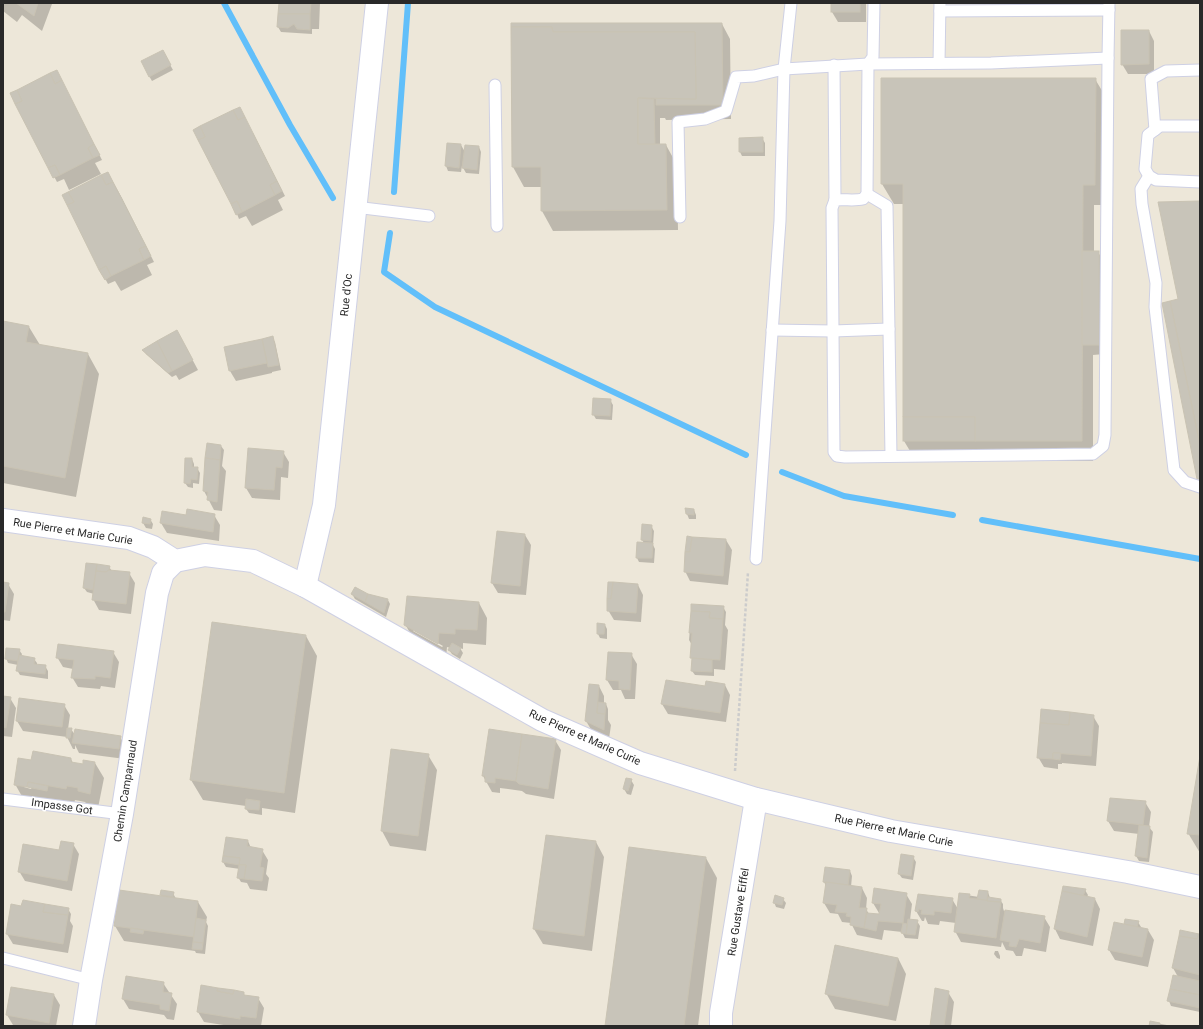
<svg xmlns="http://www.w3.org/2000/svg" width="1203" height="1029" font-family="Roboto,sans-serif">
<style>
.shadow{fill:#0003;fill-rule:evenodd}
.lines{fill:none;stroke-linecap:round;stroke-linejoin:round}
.stream{stroke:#61bffa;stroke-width:6}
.building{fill:#c8c4b9;stroke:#c9c3b3}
.lane-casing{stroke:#ced0e4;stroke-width:13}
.street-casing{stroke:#ced0e4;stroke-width:24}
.path{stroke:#ccc;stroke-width:2.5;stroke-dasharray:3 2;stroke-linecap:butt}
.lane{stroke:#fff;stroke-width:11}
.street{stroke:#fff;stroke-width:22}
.labels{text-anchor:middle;stroke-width:3;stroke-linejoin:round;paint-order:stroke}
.street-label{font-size:11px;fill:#292929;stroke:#fff}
</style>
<rect width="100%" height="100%" fill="#ede7d9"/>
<g class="shadow">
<polygon points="3,3 51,3 52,4 42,31 22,15 17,22 3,11"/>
<polygon points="280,3 320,3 319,29 312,29 312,34 281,32 278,27"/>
<polygon points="832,3 866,3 866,22 838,22 832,12"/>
<polygon points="722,24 730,39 731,119 666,120 665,118 660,118 660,145 666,145 677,165 678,230 553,231 542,211 542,187 524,187 513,167"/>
<polygon points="1149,31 1154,41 1154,74 1128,74 1122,64"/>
<polygon points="165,56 173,70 152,81 149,76"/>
<polygon points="1095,79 1107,99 1106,205 1094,205 1094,252 1098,252 1104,262 1104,354 1093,355 1093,461 988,461 982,451 910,451 904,441 904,204 894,204 882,184"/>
<polygon points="11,94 70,97 102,160 95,163 101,174 69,190 64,179 57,182"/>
<polygon points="253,133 285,196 278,200 283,210 252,226 246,216 239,219 237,214"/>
<polygon points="762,138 765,143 765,156 742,156 740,152"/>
<polygon points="448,144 461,145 465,152 479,147 481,152 479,174 466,173 462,166 461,172 448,171 446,166"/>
<polygon points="108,173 122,198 154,262 147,265 152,275 121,291 115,281 108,284 100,269"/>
<polygon points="3,322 29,327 40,345 88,354 99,374 76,497 3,483"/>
<polygon points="272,337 275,342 281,370 272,372 272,373 236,381 230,371 225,347 261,340 263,343"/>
<polygon points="183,342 198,370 179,380 176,375 172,377 146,354 144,350"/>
<polygon points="610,400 613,405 612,420 596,419 593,414"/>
<polygon points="221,446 224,450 222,466 226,471 222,511 214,510 204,491"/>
<polygon points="283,452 289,462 288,478 281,477 280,500 252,498 246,488"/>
<polygon points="192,459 194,464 194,468 197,468 200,473 199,484 193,483 193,488 188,487 185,483"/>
<polygon points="694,510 696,515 696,519 689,519 687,514"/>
<polygon points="214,515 220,525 219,541 167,533 161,523 187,516"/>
<polygon points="150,519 153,524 152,529 146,528 143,523"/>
<polygon points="651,526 654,531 653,545 655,549 654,563 639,562 637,558 644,543 642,540"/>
<polygon points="525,535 531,545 526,595 498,593 492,583"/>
<polygon points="726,540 732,550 728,585 690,581 685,571"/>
<polygon points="87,564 109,567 112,571 129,573 135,583 131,614 99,610 93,599 94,594 87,592 84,588"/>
<polygon points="3,583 8,584 14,594 10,621 3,620"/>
<polygon points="638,585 643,595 641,622 614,620 608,610"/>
<polygon points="352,594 388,600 390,604 386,617 355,599"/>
<path d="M 479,603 L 487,618 L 486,645 L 463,643 L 463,649 L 460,648 L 463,653 L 460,659 L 452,654 L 449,650 L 450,648 L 447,647 L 446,658 L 414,640 L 405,624 ZM 413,629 L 443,646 L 442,647 L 413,631 Z"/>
<polygon points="692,605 723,607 726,612 725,625 728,630 725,670 714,669 714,676 695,675 692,671 692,645 689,640"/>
<polygon points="605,625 607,629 607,639 600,638 598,634"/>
<polygon points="306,636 317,656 295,813 262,808 262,815 249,813 246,809 246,806 203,800 191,780"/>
<polygon points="19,650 22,654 21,657 34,659 37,663 37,665 45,666 48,671 48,679 20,675 17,670 18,665 8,663 6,658"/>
<polygon points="113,652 119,662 115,688 101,686 100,689 78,687 72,677 73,669 63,667 57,657"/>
<polygon points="631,654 637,664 635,699 625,699 621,690 613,690 607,680"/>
<polygon points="725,685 730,695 726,722 668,714 662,704 706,687"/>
<polygon points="599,686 604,696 604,704 606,704 608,709 608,720 611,725 609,739 592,731 586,721"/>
<polygon points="3,697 10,698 16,708 12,737 3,736"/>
<polygon points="64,705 70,715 68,729 71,729 75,735 120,737 126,747 125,759 79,753 75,745 75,749 73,749 67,737 23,731 17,721"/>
<polygon points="1093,716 1099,726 1096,766 1062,763 1062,764 1058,764 1058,769 1044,767 1038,757"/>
<polygon points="490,730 555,740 561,750 554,799 526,794 522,791 500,788 500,793 492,792 483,776"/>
<polygon points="428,755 437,770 426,851 390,846 382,831"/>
<path d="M 71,759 L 73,763 L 83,765 L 95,763 L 104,778 L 98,808 L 88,806 L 85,802 L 75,800 L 74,804 L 36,797 L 35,802 L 24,800 L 15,784 L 31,762 ZM 24,785 L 32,787 L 31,789 L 24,787 Z"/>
<polygon points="1200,762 1200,853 1188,833"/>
<polygon points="631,780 634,785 631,795 627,794 624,789"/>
<polygon points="1145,802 1151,812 1149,827 1153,832 1149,862 1139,861 1136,856 1139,834 1114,831 1108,821"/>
<polygon points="248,841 251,848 262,850 268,860 266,874 269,878 267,891 250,889 247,883 241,882 238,877 240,869 226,867 223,862"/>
<polygon points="596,842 604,857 592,951 543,944 534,929"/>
<polygon points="73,844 79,854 72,891 25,881 19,871"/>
<polygon points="913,857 916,862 913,880 902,878 899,874"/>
<polygon points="706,858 717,878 698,1026 606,1026"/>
<polygon points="850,871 852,876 851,887 862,888 867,898 866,909 869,914 880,916 881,913 879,913 873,903 875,889 906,894 912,904 910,920 917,921 920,926 918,939 905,938 902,932 884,930 882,940 857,935 851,923 842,922 838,914 830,913 824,903 826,886 824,882"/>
<polygon points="1064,887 1085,890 1088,895 1087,897 1095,899 1100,909 1093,946 1060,939 1055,929"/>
<polygon points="162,892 173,893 176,899 198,902 207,917 206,922 208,926 205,954 196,953 195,951 124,941 115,926 161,897"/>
<polygon points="988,892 990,898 1000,900 1003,904 1003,908 1004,911 1044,917 1050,927 1046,952 1024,948 1022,956 1016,956 1013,951 1006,950 1002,942 1001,947 961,942 955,931 956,923 940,921 939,925 928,924 925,917 924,921 922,921 916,911 919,895 952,899 958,909 960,894 979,897"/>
<polygon points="783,899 786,903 784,909 776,907 774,902"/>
<polygon points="21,907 68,909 71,914 70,921 73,926 68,953 13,944 7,934"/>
<polygon points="1138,922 1141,927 1140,928 1148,930 1154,940 1148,967 1115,960 1109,950 1126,925 1125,924"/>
<polygon points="1181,931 1200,935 1200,1012 1171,1006 1169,1001 1178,977 1173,968"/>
<polygon points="995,951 998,951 1000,956 1000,959 997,958 994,954"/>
<polygon points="898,958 906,974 896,1021 835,1009 826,993"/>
<polygon points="163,983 177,1004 174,1020 167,1019 164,1015 129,1009 123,999"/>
<polygon points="948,992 954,1002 951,1026 931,1026"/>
<polygon points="243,993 245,996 258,998 264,1008 261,1026 230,1026 204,1022 198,1012"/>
<polygon points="54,995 60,1005 56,1026 20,1026 13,1025 7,1015"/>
<polygon points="1151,1022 1172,1026 1150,1026"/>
</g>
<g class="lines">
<g class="stream">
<polyline points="224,3 290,125 333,198"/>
<polyline points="394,192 408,3"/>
<polyline points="390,233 384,272 435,307 746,455"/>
<polyline points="782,472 844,496 953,515"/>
<polyline points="982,520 1200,559"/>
</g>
</g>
<g class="building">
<polygon points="16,3 38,3 34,16"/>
<polygon points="279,3 311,3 310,14 278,14"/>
<rect x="831" y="3" width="29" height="9"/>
<polygon points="278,14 310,14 310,30 297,29 294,24 288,28 277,27"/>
<polygon points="511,23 722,23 723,105 656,105 656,98 696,99 695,32 553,32 552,27 511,27"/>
<polygon points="511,27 552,27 553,32 695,32 696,99 638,98 638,144 666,144 667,210 541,211 541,167 512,167"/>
<polygon points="1121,30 1149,30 1149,64 1121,65"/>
<polygon points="163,50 171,65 149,77 141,61"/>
<polygon points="57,70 62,80 55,84 50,73"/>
<polygon points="50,73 55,84 62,80 94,144 88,148 93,158 60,175 55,165 48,168 15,104 22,101 17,90"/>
<polygon points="881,78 1096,78 1095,185 1083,185 1082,441 975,441 975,417 903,417 903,184 881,184"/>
<polygon points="17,90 22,101 15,104 10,93"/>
<polygon points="638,98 654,99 655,144 638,144"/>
<polygon points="240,107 245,117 238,120 233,110"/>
<polygon points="233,110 238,120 245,117 277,181 270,185 275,195 242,212 237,201 231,204 198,140 205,137 200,126"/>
<polygon points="200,126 205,137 198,140 193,130"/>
<polygon points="763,137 763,152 739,152 739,138"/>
<polygon points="447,143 461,144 459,168 445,166"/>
<polygon points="94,144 100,155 93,158 88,148"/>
<polygon points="465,145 479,146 477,170 462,168"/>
<polygon points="55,165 60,175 53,178 48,168"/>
<polygon points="108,172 113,182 106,185 101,175"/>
<polygon points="101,175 106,185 113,182 146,246 139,249 144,260 111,276 106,266 99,270 67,205 74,202 68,192"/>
<polygon points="277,181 282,191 275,195 270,185"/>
<polygon points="68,192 74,202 67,205 62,195"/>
<polygon points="237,201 242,212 236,215 231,204"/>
<polygon points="1200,201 1200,445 1170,301 1178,299 1158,202"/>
<polygon points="146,246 151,256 144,260 139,249"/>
<rect x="1082" y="251" width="17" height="94"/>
<polygon points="106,266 111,276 105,280 99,270"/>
<polygon points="1170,301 1200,445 1200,479 1197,479 1162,303"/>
<polygon points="3,321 29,326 26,342 88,353 65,478 3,466"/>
<polygon points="177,330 193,360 172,371 157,341"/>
<polygon points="273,336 279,365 268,367 262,339"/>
<polygon points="262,339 267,363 229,371 224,347"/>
<polygon points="157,341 172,371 168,373 142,350"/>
<polygon points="593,398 611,399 610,416 592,415"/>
<rect x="903" y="417" width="72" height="24"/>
<polygon points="207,443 221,445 220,460 205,458"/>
<polygon points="248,448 284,451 282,468 276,467 274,490 245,488"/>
<polygon points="185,458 192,458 192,467 198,467 197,480 191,479 190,484 184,483"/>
<polygon points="205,458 220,460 217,502 207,500 208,492 203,491"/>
<polygon points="685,508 694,509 694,515 686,514"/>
<polygon points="187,509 215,514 213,532 160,523 162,511 186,515"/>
<polygon points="143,517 151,519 150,524 142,523"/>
<polygon points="642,524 652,525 651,541 641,540"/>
<polygon points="497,531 525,534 520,586 491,583"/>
<polygon points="687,536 692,537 690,552 685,552"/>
<polygon points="692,537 726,539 723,576 684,572 685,552 690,552"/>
<polygon points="637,542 653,543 652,558 636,558"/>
<polygon points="86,563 97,564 93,590 83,588"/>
<polygon points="97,564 110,566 109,570 106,572 96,571"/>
<polygon points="109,570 130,572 126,604 92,600 96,571 106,572"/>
<polygon points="3,582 9,583 5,612 3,612"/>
<polygon points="608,582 613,582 611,599 607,599"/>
<polygon points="613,582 638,584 636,613 607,611 607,599 611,599"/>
<polygon points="355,587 368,594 365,602 351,594"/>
<polygon points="368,594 388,599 384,613 365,602"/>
<polygon points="407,596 479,602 477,630 455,629 455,634 439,633 438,644 404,625"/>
<polygon points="691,604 724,606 723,619 709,618 710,612 691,611"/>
<polygon points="691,611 710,612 709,618 723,619 720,660 690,658 692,633 689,633"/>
<polygon points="212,622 306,635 284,793 190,780"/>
<polygon points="597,623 605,624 604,634 597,634"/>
<polygon points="452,643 461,648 457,655 448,650"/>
<polygon points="58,644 114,651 110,678 95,676 95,679 71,678 74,660 56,658"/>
<polygon points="6,648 20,649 18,661 5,659"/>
<polygon points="608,652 632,653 630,690 619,689 619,681 606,680"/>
<polygon points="19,655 35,658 34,664 46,665 45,674 16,671"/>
<polygon points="692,658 712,660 712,672 691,671"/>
<polygon points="666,680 705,686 706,681 725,684 720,713 661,704"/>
<polygon points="589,684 599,685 597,713 605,714 604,730 585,721"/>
<polygon points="3,696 11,697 6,728 3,727"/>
<polygon points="19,698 65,704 62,727 16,721"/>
<polygon points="598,702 606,703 605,714 597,713"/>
<polygon points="1041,709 1070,712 1069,725 1040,723"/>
<polygon points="1070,712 1094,715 1091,756 1053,753 1053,759 1037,758 1040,723 1069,725"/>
<polygon points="67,728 72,728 70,738 66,738"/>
<polygon points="75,729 121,736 119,749 72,743"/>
<polygon points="489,729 522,734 516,781 495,778 495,783 485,782 485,776 482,776"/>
<polygon points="522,734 556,739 548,789 519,784 516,781"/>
<polygon points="391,749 429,754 418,836 381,831"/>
<polygon points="33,751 71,758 71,762 83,764 83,760 95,762 90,794 78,791 78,788 67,786 66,789 28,782 27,787 14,785 18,758 31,760"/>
<polygon points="1053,753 1061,753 1060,760 1053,759"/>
<polygon points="1200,756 1200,835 1187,834"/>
<polygon points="626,778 632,779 628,791 623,789"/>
<polygon points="28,782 48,786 47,791 27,787"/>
<polygon points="1110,798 1146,801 1143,825 1107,821"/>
<polygon points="246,799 260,801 259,810 245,809"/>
<polygon points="1139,825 1150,826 1147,858 1135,856"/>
<polygon points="546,835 596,841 584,936 533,929"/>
<polygon points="226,837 248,840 247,846 263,849 260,867 264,868 262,881 244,879 246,865 239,865 240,858 223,856"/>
<polygon points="61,841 74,843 67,881 18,872 23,844 59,850"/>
<polygon points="629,847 706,857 684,1026 605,1026"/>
<polygon points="901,854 914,856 911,876 898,874"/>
<polygon points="223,856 240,858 239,865 222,862"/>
<polygon points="239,865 246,865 244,879 237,878"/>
<polygon points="825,867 850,870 848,885 823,882"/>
<polygon points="826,882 862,887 859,908 867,908 864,928 850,925 851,917 846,916 847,913 835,912 837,905 823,903"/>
<polygon points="1063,886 1086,889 1083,896 1062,891"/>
<polygon points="874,888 907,893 903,923 878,921 876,931 864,928 867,913 879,914 881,904 872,903"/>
<polygon points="119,890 198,901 194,937 114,926"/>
<polygon points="161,890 174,892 173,897 160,895"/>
<polygon points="979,890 988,891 987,901 977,899"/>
<polygon points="1062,891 1095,898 1087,937 1054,929"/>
<polygon points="959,893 970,894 969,898 1001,902 996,938 954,932"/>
<polygon points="918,894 953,898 951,913 934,911 934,915 921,914 922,910 919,909 918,912 915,911"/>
<polygon points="775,895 784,898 782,905 773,903"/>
<polygon points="988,897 1001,899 1001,902 987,901"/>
<polygon points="23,900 45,904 43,912 68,915 63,944 6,934 11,904 21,906"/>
<polygon points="45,904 69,908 68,915 43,912"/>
<polygon points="1005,910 1045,916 1040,943 1019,939 1016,947 1009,946 1010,942 1000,940"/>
<polygon points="196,918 206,920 203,943 193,942"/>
<polygon points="908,919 918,920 915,935 906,934"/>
<polygon points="1125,919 1139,921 1137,927 1124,924"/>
<polygon points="1114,922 1148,929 1142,957 1108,950"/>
<polygon points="903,923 907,924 906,934 901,933"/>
<polygon points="131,928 144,930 143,934 130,932"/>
<polygon points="1180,930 1199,934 1197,939 1179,936"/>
<polygon points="1199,934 1200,934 1200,975 1172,968 1179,936 1197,939"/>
<polygon points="193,942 203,943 202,950 192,949"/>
<polygon points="835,945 898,958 888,1006 825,994"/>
<polygon points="1173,975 1200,981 1200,995 1170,989"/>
<polygon points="126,976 164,982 163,992 172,993 169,1011 160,1009 160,1005 122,999"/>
<polygon points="201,985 218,988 217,991 233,994 234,990 244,992 244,995 259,997 256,1018 240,1016 240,1019 197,1012"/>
<polygon points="11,987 54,994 49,1023 6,1015"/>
<polygon points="218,988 234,990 233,994 217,991"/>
<polygon points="935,988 949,991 944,1026 930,1026"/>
<polygon points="1170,989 1200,995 1200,1008 1167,1001"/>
<polygon points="1150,1021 1160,1023 1159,1026 1149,1026"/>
</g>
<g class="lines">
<g class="lane-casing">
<g id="lane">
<path d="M 874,3 L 873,57 L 868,64 L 867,194 L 863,199 C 854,201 845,199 835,200 L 832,208 L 834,452 L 837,456 L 845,457 L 1093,454 L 1103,446 L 1105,435 L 1108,58 L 1109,3"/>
<polyline points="940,11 1109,10"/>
<polyline points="939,63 940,3"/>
<polyline points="834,65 835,200"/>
<polyline points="495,85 497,226"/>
<polyline points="1200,126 1160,126 1148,135 1145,169 1149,176 1156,180 1200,182"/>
<polyline points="1155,130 1151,79 1166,71 1200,70"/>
<polyline points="1149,176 1141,189 1142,204 1156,283 1155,307 1174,470 1185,482 1200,487"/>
<polyline points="867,194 887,206 891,456"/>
<polyline points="355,207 429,216"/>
<polyline points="680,217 678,122 705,119 726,111 736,77 754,76 784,69 868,64 991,63 1108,58"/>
<polyline points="772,330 833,331 889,329"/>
<polyline points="756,559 780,221 784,69 791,3"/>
<polyline points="3,799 122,814"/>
<polyline points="3,958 91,980"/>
</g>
</g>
<g class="street-casing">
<g id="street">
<polyline points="3,520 129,538 153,547 175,561 205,555 253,561 305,586 542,720 640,763 756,799 891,831 1128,872 1200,887"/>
<polyline points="305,586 324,505 377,3"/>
<polyline points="84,1026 91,980 122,814 157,593 163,573 175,561"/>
<polyline points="721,1026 721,1013 756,799"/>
</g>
</g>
<polyline class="path" points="735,771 748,572"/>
<use href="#lane" class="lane"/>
<use href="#street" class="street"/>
</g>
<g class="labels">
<g class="street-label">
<text transform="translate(346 295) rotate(-84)" y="4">Rue d'Oc</text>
<text transform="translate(73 531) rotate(9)" y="4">Rue Pierre et Marie Curie</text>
<text transform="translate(585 737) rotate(24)" y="4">Rue Pierre et Marie Curie</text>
<text transform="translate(125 791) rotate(-81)" y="4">Chemin Camparnaud</text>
<text transform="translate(62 806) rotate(8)" y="4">Impasse Got</text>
<text transform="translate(894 830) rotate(12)" y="4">Rue Pierre et Marie Curie</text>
<text transform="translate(738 912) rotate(-81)" y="4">Rue Gustave Eiffel</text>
</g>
</g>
<rect width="1203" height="1029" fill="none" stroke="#292929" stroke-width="8"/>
</svg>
